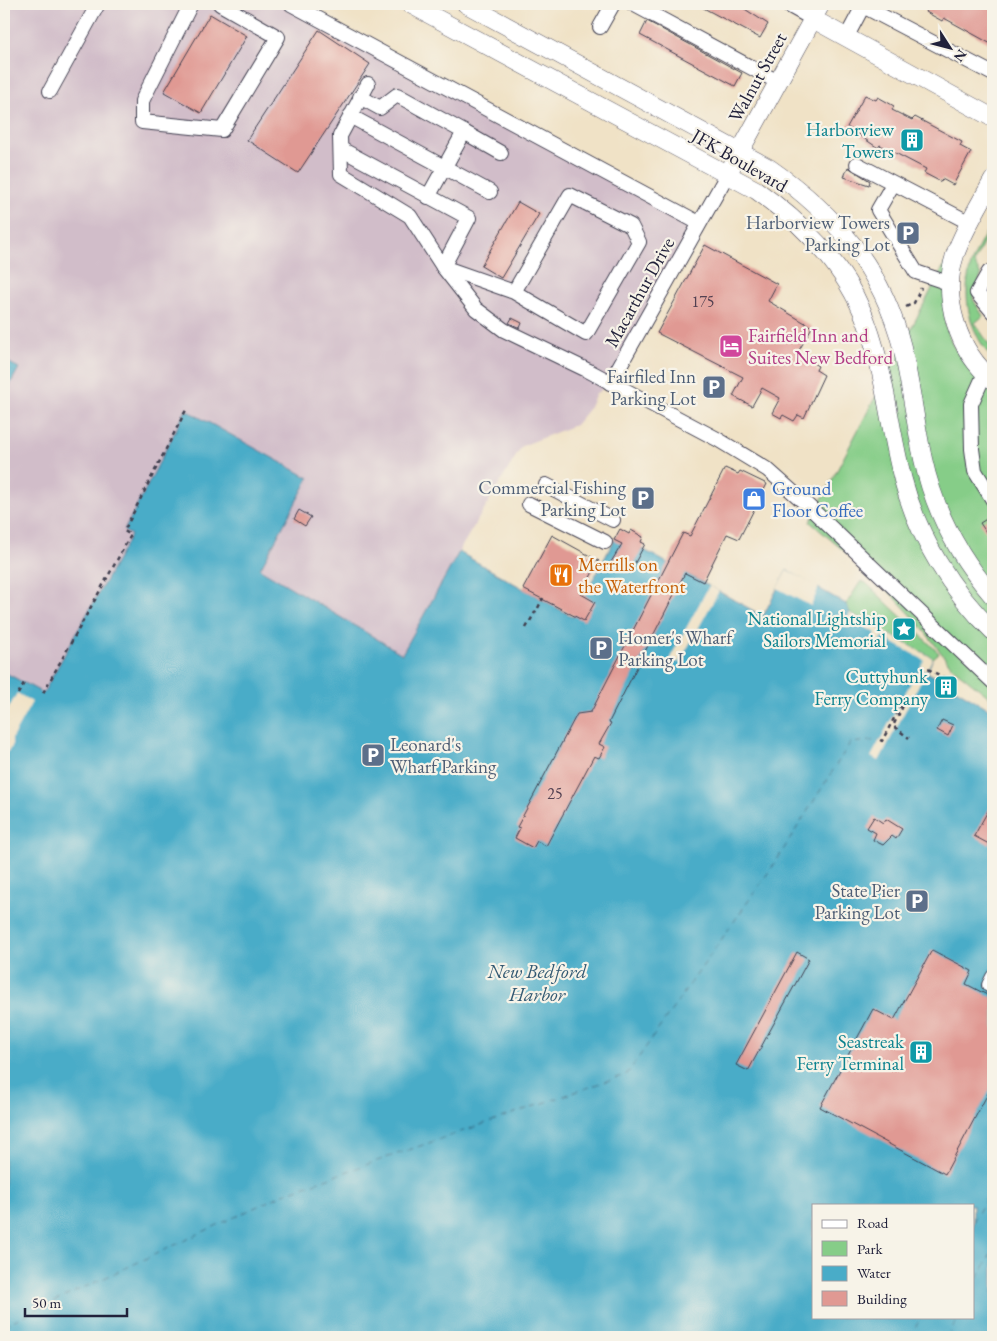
<svg xmlns="http://www.w3.org/2000/svg" width="997" height="1341" font-family="'EB Garamond',serif">
<style>
.industrial{fill:#d1bdc9}
.green{fill:#86cd88;stroke:#547862}
.water{fill:#49acc8;stroke:#366782;fill-rule:evenodd}
.pier{fill:#f0e2c6}
.lines{fill:none;stroke-linecap:round;stroke-linejoin:round}
.ferry{stroke:#325973;stroke-width:1;stroke-dasharray:6 5;stroke-linecap:butt}
.building{fill:#e09993}
.minor-casing{stroke:#413f50;stroke-width:16}
.major-casing{stroke:#413f50;stroke-width:19}
.path{stroke:#413f50;stroke-width:2.5;stroke-dasharray:4 4;stroke-linecap:butt}
.minor{stroke:#fff;stroke-width:14}
.major{stroke:#fff;stroke-width:18}
.labels{text-anchor:middle;stroke-width:4.5;stroke-linejoin:round;paint-order:stroke}
.number-label{font-size:16px;fill:#524051}
.street-label{font-size:19px;fill:#22223b;stroke:#f7f3e8}
.culture-label{font-size:19px;fill:#0d838f;stroke:#f7f3e8;text-anchor:end}
.service-label{font-size:19px;fill:#4e5e75;stroke:#f7f3e8;text-anchor:end}
.hotel-label{font-size:19px;fill:#b23c85;stroke:#f7f3e8;text-anchor:start}
.shop-label{font-size:19px;fill:#366cbe;stroke:#f7f3e8;text-anchor:start}
.food-label{font-size:19px;fill:#c56008;stroke:#f7f3e8;text-anchor:start}
.water-label{font-size:20px;font-style:italic;fill:#325973;stroke:#f7f3e8}
</style>
<rect width="100%" height="100%" fill="#f7f3e8"/>
<filter id="ink" filterUnits="userSpaceOnUse"><feTurbulence type="fractalNoise" baseFrequency=".02" numOctaves="2"/><feDisplacementMap in="SourceGraphic" scale="10" xChannelSelector="R" yChannelSelector="G"/><feConvolveMatrix kernelMatrix="1 2 1 2 8 2 1 2 1" color-interpolation-filters="sRGB"/></filter>
<filter id="wash" filterUnits="userSpaceOnUse"><feTurbulence type="fractalNoise" baseFrequency=".0096" numOctaves="4" result="noise"/><feDisplacementMap in="SourceGraphic" scale="20" xChannelSelector="R" yChannelSelector="G"/><feGaussianBlur stdDeviation="1.12" result="paint"/><feColorMatrix in="noise" values="0 0 0 0 0 0 0 0 0 0 0 0 0 0 0 0 0 1.4 0 .05"/><feComposite in="paint" operator="in"/></filter>
<g filter="url(#wash)">
<rect width="100%" height="100%" fill="#f0e2c6"/>
<polygon class="industrial" points="4,4 291,4 699,223 610,383 596,394 590,407 575,425 522,446 459,551 336,887 394,650 259,569 124,531 131,535 43,693 4,672 4,395 18,368 4,360"/>
<g class="green">
<path d="M 993,219 L 993,244 L 987,236 L 974,262 L 981,276 L 973,299 L 983,316 L 975,323 L 990,346 L 993,344 L 993,359 C 970,334 961,297 971,265 C 976,249 986,234 993,219 Z"/>
<path d="M 950,254 C 948,274 944,296 945,316 C 945,346 972,372 993,388 L 993,700 L 952,667 L 916,620 L 877,579 L 810,522 Z"/>
<polygon points="861,581 866,583 939,653 933,658 850,613 846,604"/>
</g>
<g class="water">
<polygon points="4,360 19,368 4,395"/>
<path d="M 186,410 L 309,478 L 260,569 L 402,654 L 459,552 L 573,617 L 617,535 L 763,616 L 787,570 L 846,604 L 850,613 L 933,658 L 927,672 L 993,711 L 993,1337 L 4,1337 L 4,672 L 43,693 L 131,535 L 124,531 ZM 813,1205 L 973,1205 L 973,1317 L 813,1317 Z"/>
</g>
<g class="pier">
<polygon points="787,570 819,587 811,606 777,588"/>
<polygon points="709,586 719,591 679,663 670,658"/>
<polygon points="850,613 933,658 926,671 920,668 924,660 882,637 878,645 871,642 876,633 853,621 848,628 844,625"/>
<polygon points="917,671 924,675 879,761 871,757"/>
<polygon points="17,693 32,702 12,738 12,747 4,755 4,717"/>
</g>
<g class="lines">
<g class="ferry">
<polyline points="973,1222 993,1186"/>
<polyline points="973,1288 993,1250"/>
<polyline points="4,1325 288,1192 627,1074 775,863 850,743 880,740"/>
<polyline points="910,1337 921,1317"/>
<polyline points="948,1337 958,1317"/>
</g>
</g>
<g id="blocks">
<g class="building">
<polygon points="696,4 737,4 768,24 760,38"/>
<polygon points="930,4 993,4 993,45 944,18 942,21 926,12"/>
<polygon points="210,14 247,36 201,113 164,92"/>
<polygon points="647,21 742,73 735,86 640,35"/>
<polygon points="319,30 370,64 298,173 247,140"/>
<polygon points="865,95 876,100 878,97 894,106 892,110 912,120 915,117 962,142 960,146 971,152 953,185 942,179 941,182 924,173 926,169 880,145 878,148 847,127"/>
<polygon points="848,167 870,181 869,185 844,177"/>
<polygon points="518,202 539,214 501,278 481,266"/>
<polygon points="705,245 777,284 768,301 812,327 797,354 818,366 816,370 824,375 804,418 798,415 794,421 783,415 781,418 772,413 780,398 762,388 752,406 733,396 743,377 657,333"/>
<polygon points="512,318 522,323 520,328 509,323"/>
<polygon points="725,468 738,474 740,471 767,484 739,539 727,534 703,582 685,573 609,722 611,723 599,744 605,747 599,758 594,756 546,846 537,841 533,848 515,838 520,828 517,827 577,714 591,712 683,533 690,536"/>
<polygon points="299,510 311,517 305,526 294,519"/>
<polygon points="993,515 993,528 986,532 980,523"/>
<polygon points="620,529 629,534 631,530 643,537 641,542 645,544 630,572 611,562 622,544 614,540"/>
<polygon points="552,535 599,561 581,594 595,602 584,621 523,589"/>
<polygon points="942,720 953,725 948,736 937,730"/>
<polygon points="993,802 993,837 989,844 974,836"/>
<polygon points="874,817 883,823 886,819 902,829 896,839 892,836 883,845 873,840 876,833 867,828"/>
<polygon points="932,950 972,971 966,984 993,998 993,1084 945,1174 820,1107 873,1009 894,1020"/>
<polygon points="797,952 809,959 748,1071 736,1065"/>
</g>
</g>
</g>
<g filter="url(#ink)">
<use href="#blocks" fill-opacity="0" stroke="#413f50" stroke-width="1"/>
<g class="lines">
<g class="minor-casing">
<g id="minor">
<polyline points="191,4 142,101 142,122 222,130 278,37 220,4"/>
<polyline points="291,4 699,223"/>
<polyline points="633,4 778,82"/>
<polyline points="786,4 813,19"/>
<polyline points="864,4 863,6 993,74"/>
<polyline points="600,27 613,4"/>
<polyline points="846,38 863,6"/>
<polyline points="368,84 340,136 341,174 410,216 443,267 476,309 504,330 589,371 717,439 768,470 804,502 993,682"/>
<polyline points="50,91 98,4"/>
<polyline points="360,97 380,108 397,95 464,132 428,197"/>
<polyline points="350,116 490,192"/>
<polyline points="464,132 501,153"/>
<polyline points="341,149 469,218 443,267"/>
<polyline points="857,164 970,223"/>
<polyline points="893,184 878,210 916,272 951,284"/>
<polyline points="443,267 514,292 586,334 639,242 631,226 570,195 514,292"/>
<polyline points="989,272 977,293 993,312"/>
<polyline points="985,373 971,404 972,449 975,471 993,500"/>
<polyline points="610,383 727,175"/>
<polyline points="546,485 613,520"/>
<polyline points="529,504 605,542"/>
<polyline points="993,977 989,985 993,987"/>
</g>
</g>
<g class="major-casing">
<g id="major">
<path d="M 410,4 L 756,190 C 801,222 840,260 862,311 C 885,365 888,424 903,480 C 918,537 951,591 993,631"/>
<path d="M 466,4 L 769,168 C 835,214 882,268 902,347 C 911,384 915,422 923,459 C 934,510 959,557 993,596"/>
<polyline points="813,19 993,118"/>
<polyline points="727,175 821,4"/>
<path d="M 993,180 C 980,204 964,229 955,255 C 941,298 958,352 993,380"/>
</g>
</g>
<g class="path">
<polyline points="906,307 914,303 921,288"/>
<polyline points="538,608 543,598"/>
<polyline points="526,628 538,607"/>
<polyline points="928,669 956,684"/>
<polyline points="43,693 131,535 124,531 186,410"/>
<polyline points="18,694 24,683"/>
<polyline points="903,706 893,726 909,738"/>
<polyline points="880,740 882,741 901,705 903,706"/>
</g>
<use href="#minor" class="minor"/>
<use href="#major" class="major"/>
</g>
</g>
<defs>
<g id="building-square" transform="scale(1.25)"><rect x="-9" y="-9" width="18" height="18" rx="4" fill="#0f9aa8" stroke="#f7f3e8"/><path d="M-4-6H4V6H1V3H-1V6H-4ZM-2.5-4.3h1.7v1.8h-1.7ZM.8-4.3h1.7v1.8H.8ZM-2.5-1h1.7V.8h-1.7ZM.8-1h1.7V.8H.8Z" fill="#fff"/></g>
<g id="parking-square" transform="scale(1.25)"><rect x="-9" y="-9" width="18" height="18" rx="4" fill="#5c6f8a" stroke="#f7f3e8"/><path d="M-3.5-5.5H1a3.5 3.5 0 0 1 0 7H-1V5.5H-3.5ZM-1-3.4V-.6H.8a1.4 1.4 0 0 0 0-2.8Z" fill="#fff"/></g>
<g id="hotel-square" transform="scale(1.25)"><rect x="-9" y="-9" width="18" height="18" rx="4" fill="#d1479c" stroke="#f7f3e8"/><path d="M-6-4.5h1.5V1H6V5H4.5V3h-9V5H-6ZM-4 0a1.8 1.8 0 1 1 3.6 0ZM.5 0V-2.5h3Q6-2.5 6 0Z" fill="#fff"/></g>
<g id="shop-square" transform="scale(1.25)"><rect x="-9" y="-9" width="18" height="18" rx="4" fill="#3f7fe0" stroke="#f7f3e8"/><path d="M-5-2.5h2.3a2.7 3.5 0 0 1 5.4 0H5L5.5 6h-11ZM-1.5-2.5h3a1.5 2.3 0 0 0-3 0Z" fill="#fff"/></g>
<g id="restaurant-square" transform="scale(1.25)"><rect x="-9" y="-9" width="18" height="18" rx="4" fill="#e8710a" stroke="#f7f3e8"/><path d="M-5-6h1v4h1v-4h1v4h1v-4h1v5L-1.5 .5V6h-2V.5L-5-1ZM5-6V6H3V1.5H1.5Q1.5-4 5-6Z" fill="#fff"/></g>
<g id="sight-square" transform="scale(1.25)"><rect x="-9" y="-9" width="18" height="18" rx="4" fill="#0f9aa8" stroke="#f7f3e8"/><path d="M0-6L1.8-2.2L6-1.7L2.9 1.2L3.7 5.4L0 3.3L-3.7 5.4L-2.9 1.2L-6-1.7L-1.8-2.2Z" fill="#fff"/></g>
</defs>
<g fill-rule="evenodd">
<use href="#building-square" x="912" y="140"/>
<use href="#parking-square" x="908" y="233"/>
<use href="#hotel-square" x="731" y="346"/>
<use href="#parking-square" x="714" y="387"/>
<use href="#parking-square" x="643" y="498"/>
<use href="#shop-square" x="754" y="499"/>
<use href="#restaurant-square" x="561" y="575"/>
<use href="#sight-square" x="904" y="629"/>
<use href="#parking-square" x="601" y="648"/>
<use href="#building-square" x="946" y="687"/>
<use href="#parking-square" x="373" y="755"/>
<use href="#parking-square" x="917" y="901"/>
<use href="#building-square" x="921" y="1052"/>
</g>
<g class="labels">
<g class="number-label">
<text x="703" y="307">175</text>
<text x="555" y="799">25</text>
</g>
<g class="street-label">
<text transform="translate(757 77) rotate(-61)" y="7">Walnut Street</text>
<text transform="translate(740 160) rotate(30)" y="7">JFK Boulevard</text>
<text transform="translate(639 292) rotate(-61)" y="7">Macarthur Drive</text>
</g>
<g class="culture-label">
<text x="894" y="136">Harborview<tspan x="894" dy="22">Towers</tspan></text>
<text x="886" y="625">National Lightship<tspan x="886" dy="22">Sailors Memorial</tspan></text>
<text x="928" y="683">Cuttyhunk<tspan x="928" dy="22">Ferry Company</tspan></text>
<text x="904" y="1048">Seastreak<tspan x="904" dy="22">Ferry Terminal</tspan></text>
</g>
<g class="service-label">
<text x="890" y="229">Harborview Towers<tspan x="890" dy="22">Parking Lot</tspan></text>
<text x="696" y="383">Fairfiled Inn<tspan x="696" dy="22">Parking Lot</tspan></text>
<text x="626" y="494">Commercial Fishing<tspan x="626" dy="22">Parking Lot</tspan></text>
<text x="618" y="644" text-anchor="start">Homer's Wharf<tspan x="618" dy="22">Parking Lot</tspan></text>
<text x="390" y="751" text-anchor="start">Leonard's<tspan x="390" dy="22">Wharf Parking</tspan></text>
<text x="900" y="897">State Pier<tspan x="900" dy="22">Parking Lot</tspan></text>
</g>
<g class="hotel-label">
<text x="748" y="342">Fairfield Inn and<tspan x="748" dy="22">Suites New Bedford</tspan></text>
</g>
<g class="shop-label">
<text x="772" y="495">Ground<tspan x="772" dy="22">Floor Coffee</tspan></text>
</g>
<g class="food-label">
<text x="578" y="571">Merrills on<tspan x="578" dy="22">the Waterfront</tspan></text>
</g>
<g class="water-label">
<text x="537" y="978">New Bedford<tspan x="537" dy="23">Harbor</tspan></text>
</g>
</g>
<rect width="997" height="1341" fill="none" stroke="#f7f3e8" stroke-width="20"/>
<rect x="812" y="1204" width="162" height="115" fill="#f7f3e8" stroke="#a29fa3"/>
<rect x="822" y="1220" width="25" height="8" fill="#ffffff" stroke="#a29fa3"/>
<text x="857" y="1228" font-size="15" fill="#22223b">Road</text>
<rect x="822" y="1241" width="25" height="15" fill="#86cd88" stroke="#a29fa3"/>
<text x="857" y="1254" font-size="15" fill="#22223b">Park</text>
<rect x="822" y="1266" width="25" height="15" fill="#49acc8" stroke="#a29fa3"/>
<text x="857" y="1278" font-size="15" fill="#22223b">Water</text>
<rect x="822" y="1291" width="25" height="15" fill="#e09993" stroke="#a29fa3"/>
<text x="857" y="1304" font-size="15" fill="#22223b">Building</text>
<g transform="translate(950 48) rotate(126)" stroke="#f7f3e8" stroke-width="4" paint-order="stroke">
<path d="M0-4L9 19L0 12L-9 19Z" fill="#22223b"/>
<text y="-8" font-size="14" font-weight="bold" text-anchor="middle" fill="#22223b">N</text>
</g>
<path d="M25 1308v8h102v-8" fill="none" stroke="#22223b" stroke-width="2.5"/>
<text x="32" y="1308" font-size="15" fill="#22223b" stroke="#f7f3e8" stroke-width="4" paint-order="stroke">50 m</text>
</svg>
